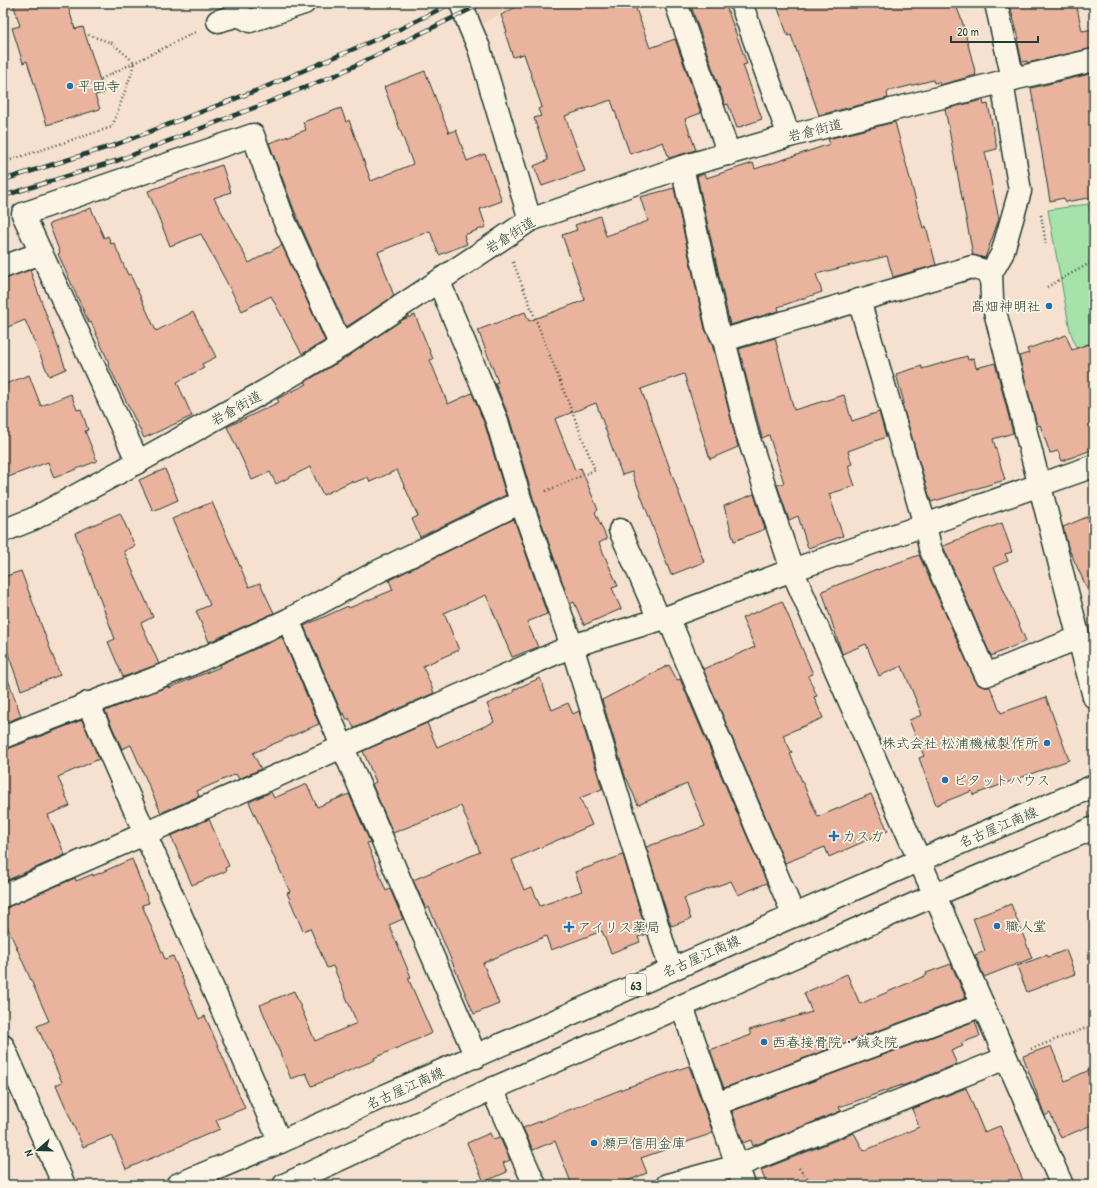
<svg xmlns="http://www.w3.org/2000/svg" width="1097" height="1188" font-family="'Patrick Hand','Klee One',sans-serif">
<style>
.built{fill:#f2d3c1}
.green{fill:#a6e3aa;stroke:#62906f}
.building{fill:#e9b39e;stroke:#1f3d34}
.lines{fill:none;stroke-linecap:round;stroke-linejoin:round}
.minor-casing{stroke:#1f3d34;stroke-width:25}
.major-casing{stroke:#1f3d34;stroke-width:25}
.path{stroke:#1f3d34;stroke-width:2.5;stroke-dasharray:1 3;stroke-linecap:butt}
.minor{stroke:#fcf5e5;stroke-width:22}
.major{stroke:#fcf5e5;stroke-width:22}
.rail-casing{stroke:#1f3d34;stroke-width:4.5}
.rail{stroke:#fcf5e5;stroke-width:3;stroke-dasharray:9;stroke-linecap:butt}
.poi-dot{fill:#1f6fb2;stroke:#fcf5e5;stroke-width:1.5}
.labels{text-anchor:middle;stroke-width:3.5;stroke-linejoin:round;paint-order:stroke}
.shield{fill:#fcf5e5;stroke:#617469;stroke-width:1}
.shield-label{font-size:13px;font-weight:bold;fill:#1f3d34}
.poi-label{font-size:14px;fill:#1f3d34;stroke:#fcf5e5;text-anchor:start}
.street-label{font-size:14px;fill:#1f3d34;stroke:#fcf5e5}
</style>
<rect width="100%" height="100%" fill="#f6e1d0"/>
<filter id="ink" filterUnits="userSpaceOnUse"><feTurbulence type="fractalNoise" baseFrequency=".025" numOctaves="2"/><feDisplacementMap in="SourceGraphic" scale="8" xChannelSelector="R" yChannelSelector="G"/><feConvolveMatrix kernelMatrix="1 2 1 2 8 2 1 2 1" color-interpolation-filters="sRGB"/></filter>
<g filter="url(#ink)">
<polygon class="built" points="466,3 521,3 480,25"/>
<polygon class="green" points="1088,204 1094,229 1094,342 1076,348 1070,330 1048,210"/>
<g class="building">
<polygon points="13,3 67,3 75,29 83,27 104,93 95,95 100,109 47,125 27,61 23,63 12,28 20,26"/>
<polygon points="523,3 634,3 650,48 675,39 701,113 685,119 696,150 669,158 663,142 630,154 611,100 565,116 585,171 542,186 534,166 548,160 534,118 541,116 538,109 542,107 524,54 513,57 505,33 507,32 501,15"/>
<polygon points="690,3 725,3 747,64 743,65 762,119 737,128 728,104 725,105"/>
<polygon points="776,3 955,3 962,21 976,75 940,85 939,82 934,83 933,80 889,91 887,93 888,98 819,115 791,35 788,36"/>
<polygon points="1009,3 1076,3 1082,31 1094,29 1094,48 1027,63 1027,61 1022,62 1017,39 1019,39"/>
<polygon points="425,71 449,133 456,130 467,161 485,154 502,201 480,209 486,227 464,235 467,244 439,255 430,231 378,252 394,296 346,327 296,215 269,143 306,130 303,122 341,108 346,122 349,120 371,181 413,164 384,87"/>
<polygon points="1094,73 1094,197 1065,202 1064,198 1050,201 1031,88"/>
<polygon points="983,100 984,105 988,104 997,149 985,152 999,219 985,258 973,255 945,109"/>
<polygon points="895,122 923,228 926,226 936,265 893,277 887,256 816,274 822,292 778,307 779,311 730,325 697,176 704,174 706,178 753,163 755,169 830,144 828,139"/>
<polygon points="222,165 231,192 214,198 249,263 282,245 325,341 302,354 271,296 242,311 201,234 170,246 148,191 181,179"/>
<polygon points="674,188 705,329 712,344 738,447 710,459 684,374 641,389 704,562 671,575 637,485 636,485 632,472 622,475 596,403 555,419 575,470 581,468 598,510 595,512 607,539 599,543 618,586 612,588 621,609 584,625 574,602 570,604 533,498 509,417 495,383 498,382 478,330 525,312 529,321 585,300 562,235 577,230 575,225 600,216 606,236 648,221 640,197"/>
<polygon points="91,208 104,238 108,236 111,244 114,243 128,275 130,274 156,331 193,312 216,357 202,364 204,368 177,382 192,416 144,438 108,364 109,363 91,322 89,323 58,254 60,253 49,224"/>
<polygon points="30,270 66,369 49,376 25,320 3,329 3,279"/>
<polygon points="415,315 433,359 430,360 448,404 472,393 485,425 506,495 420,537 412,519 418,516 397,470 370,482 368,477 353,483 352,481 323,495 310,467 276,484 270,472 252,480 227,427 279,402 277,399 307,384 305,382 347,357 402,320"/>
<polygon points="1066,335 1072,350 1094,342 1094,449 1062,461 1058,451 1050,453 1040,425 1037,426 1019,356 1029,353 1027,349"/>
<polygon points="775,338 794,410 844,395 852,421 879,412 886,437 848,451 852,464 848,466 855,486 829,494 843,536 808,548 798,516 789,520 777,485 784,483 769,435 762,438 739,349"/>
<polygon points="967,356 968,360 974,358 976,368 995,363 1013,433 993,439 1005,480 931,502 902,404 904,403 896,374 922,366 922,369"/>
<polygon points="29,375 41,406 71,394 77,410 81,409 88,430 85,431 97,461 54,478 48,462 3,479 3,385"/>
<polygon points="165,469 178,500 153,511 139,480"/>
<polygon points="754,494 765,529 734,541 724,506"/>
<polygon points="212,502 249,587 260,583 274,613 209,642 196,611 210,605 172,519"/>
<polygon points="120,513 135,546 124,551 153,617 141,623 159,664 123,677 108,642 115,639 75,533"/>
<polygon points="1094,514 1094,604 1068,547 1063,527"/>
<polygon points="514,519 547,614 527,622 538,647 512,657 486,595 444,613 459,650 423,666 434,693 354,728 349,718 347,720 344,713 342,714 304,626 348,606 349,608 393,590 389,580"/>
<polygon points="1002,523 1012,552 1005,554 1008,561 994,567 1026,641 991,656 943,546 954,542 954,541"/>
<polygon points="919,555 975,680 979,685 984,687 990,687 1001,713 1046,697 1069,760 973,795 972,791 936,805 919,758 924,756 909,720 922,715 902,666 879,676 866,644 842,654 822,591 877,569 877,570"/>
<polygon points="21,571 60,675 21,690 3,640 3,577"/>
<polygon points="782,601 813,674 808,676 817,696 814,697 823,718 783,735 792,753 790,754 818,817 871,794 888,831 829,857 825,847 785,863 703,669 755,647 742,618"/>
<polygon points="282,637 319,724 253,753 261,769 239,779 236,774 197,791 199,796 161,813 131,745 122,749 105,711 169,686 169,688 220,667 219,665"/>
<polygon points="669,665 677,680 680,679 767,883 738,895 731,881 684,898 691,919 671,926 646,847 705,826 687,784 638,805 627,779 626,779 602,700"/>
<polygon points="3,674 6,674 21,716 3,724"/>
<polygon points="540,678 552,710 568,703 573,714 579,711 602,789 580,798 592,825 512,860 524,890 532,887 540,906 582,891 575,872 623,855 647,934 638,937 640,942 611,953 602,931 551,950 546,936 483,963 499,1004 474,1014 429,907 426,909 413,880 480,852 461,806 393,833 372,784 376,782 363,751 427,723 437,747 494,722 487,704 514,692 513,690"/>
<polygon points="82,720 99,759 58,777 70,806 48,815 65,855 3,882 3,749 8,749"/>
<polygon points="307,784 317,807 349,794 370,842 367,843 386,891 390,889 403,919 389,925 411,977 408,978 432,1033 374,1058 375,1060 312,1086 306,1073 291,1079 260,1005 294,991 315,1041 357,1023 333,966 327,968 310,928 303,931 287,893 290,892 249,802 271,792 274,798"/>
<polygon points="209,819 229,866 225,868 226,871 192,885 171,836"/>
<polygon points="132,859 149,903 142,905 165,959 173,956 199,1019 205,1016 245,1108 216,1120 220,1129 126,1169 112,1135 83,1147 56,1085 62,1082 37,1026 49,1021 3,917 3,908 8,907 75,878 76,881 93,874 93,876"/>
<polygon points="1011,904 1032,958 984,977 975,955 985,951 973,918"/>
<polygon points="1066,950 1075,974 1027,992 1017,966 1047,955 1048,957"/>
<polygon points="951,964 966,998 724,1088 710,1050 751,1035 749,1030 812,1012 804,993 847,974 860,1004 927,975 926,973"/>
<polygon points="975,1021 980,1036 961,1043 963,1046 951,1051 957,1064 902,1086 902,1085 839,1107 841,1111 753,1146 751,1140 743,1143 732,1111"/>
<polygon points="1051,1046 1065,1081 1094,1068 1094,1124 1061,1138 1050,1113 1045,1116 1023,1056"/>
<polygon points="689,1066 713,1133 641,1158 647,1173 617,1185 572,1185 555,1141 533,1150 523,1128 625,1088"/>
<polygon points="966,1088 984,1132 1000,1126 1025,1185 767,1185 761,1170 854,1133 864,1151 919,1127 912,1109"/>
<polygon points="490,1133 493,1140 500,1138 510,1160 503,1163 507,1172 484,1182 467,1143"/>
</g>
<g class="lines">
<g class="minor-casing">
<g id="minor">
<polyline points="461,3 470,27 479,48 530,220"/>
<polyline points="676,3 729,154"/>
<polyline points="741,3 789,136"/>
<polyline points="996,3 1013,79"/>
<polyline points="218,21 239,15 250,21 304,3"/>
<polyline points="1002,82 1020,191 1002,254 991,273 992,300 1094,697"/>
<polyline points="682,167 717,326 724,340 747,433 792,570 1062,1185"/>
<polyline points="3,267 41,253"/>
<polyline points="439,282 497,421 521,502 572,646 671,970"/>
<polyline points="859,300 925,525 930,548 986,675 1078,638"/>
<polyline points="724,340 972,267 991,273"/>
<polyline points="138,462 23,214 253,135 284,220 341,346"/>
<polyline points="620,530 659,619"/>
<polyline points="3,531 33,519 138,462 265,391 341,346 530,220 682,167 789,136 1013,79 1094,60"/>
<polyline points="668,617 794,916"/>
<polyline points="288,620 476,1057"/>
<polyline points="88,703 280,1142"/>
<polyline points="3,737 187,666 288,620 375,573 521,502"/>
<polyline points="3,896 572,646 668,617 792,570 925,525 1094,466"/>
<polyline points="682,1006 744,1185"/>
<polyline points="3,1046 64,1185"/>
<polyline points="492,1089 535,1185"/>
<polyline points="716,1104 983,1005"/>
<polyline points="667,1185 737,1166 1006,1058"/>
</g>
</g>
<g class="major-casing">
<g id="major">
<polyline points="177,1185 280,1142 920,860 1094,786"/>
<polyline points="284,1185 492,1089 935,895 1094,828"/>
</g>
</g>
<g class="path">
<polyline points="101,79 196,32"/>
<polyline points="3,161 7,161 112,127 131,75 134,62 112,43 86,34"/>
<polyline points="3,173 9,192"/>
<polyline points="1041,215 1046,244"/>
<polyline points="513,262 595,470 544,492"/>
<polyline points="1047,287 1094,261"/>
<polyline points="1031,1049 1094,1025"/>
<polyline points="799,1168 813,1185"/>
</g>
<use href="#minor" class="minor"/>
<use href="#major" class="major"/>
<g class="rail-casing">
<g id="rail">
<polyline points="3,180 115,145 263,88 400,29 452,3"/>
<polyline points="3,196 119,160 264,104 338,74 483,3"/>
</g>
</g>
<use href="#rail" class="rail"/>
</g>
</g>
<g class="poi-dot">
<circle cx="70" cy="86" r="4"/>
<circle cx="1049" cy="306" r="4"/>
<circle cx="1047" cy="743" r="4"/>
<circle cx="945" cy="780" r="4"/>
<path d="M832 830h4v4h4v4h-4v4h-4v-4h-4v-4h4z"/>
<circle cx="997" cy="926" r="4"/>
<path d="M567 921h4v4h4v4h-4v4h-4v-4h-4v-4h4z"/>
<circle cx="764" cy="1042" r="4"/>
<circle cx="594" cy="1143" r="4"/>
</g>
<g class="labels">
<rect class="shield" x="626" y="974" width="20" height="22" rx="3"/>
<g class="shield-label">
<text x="636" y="990">63</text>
</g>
<g class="poi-label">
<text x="78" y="91">平田寺</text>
<text x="1041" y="311" text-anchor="end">髙畑神明社</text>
<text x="1039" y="748" text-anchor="end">株式会社 松浦機械製作所</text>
<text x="953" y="785">ピタットハウス</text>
<text x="842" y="841">カスガ</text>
<text x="1005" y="931">職人堂</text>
<text x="577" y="932">アイリス薬局</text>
<text x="772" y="1047">西春接骨院・鍼灸院</text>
<text x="602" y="1148">瀬戸信用金庫</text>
</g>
<g class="street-label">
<text transform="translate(815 130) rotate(-14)" y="5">岩倉街道</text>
<text transform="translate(510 235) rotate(-32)" y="5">岩倉街道</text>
<text transform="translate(236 408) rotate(-29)" y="5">岩倉街道</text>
<text transform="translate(998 827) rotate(-23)" y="5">名古屋江南線</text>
<text transform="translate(701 956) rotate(-24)" y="5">名古屋江南線</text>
<text transform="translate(405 1088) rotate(-24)" y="5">名古屋江南線</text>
</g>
</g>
<rect width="1097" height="1188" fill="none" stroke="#fcf5e5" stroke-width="16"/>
<rect x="8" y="8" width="1081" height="1172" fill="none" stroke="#1f3d34" stroke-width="1.5" filter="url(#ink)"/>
<g transform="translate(38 1150) rotate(250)" stroke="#fcf5e5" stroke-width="3" paint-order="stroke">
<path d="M0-3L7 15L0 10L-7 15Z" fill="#1f3d34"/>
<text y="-6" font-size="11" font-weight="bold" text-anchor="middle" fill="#1f3d34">N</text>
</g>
<path d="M951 36v6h87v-6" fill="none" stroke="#1f3d34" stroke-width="2"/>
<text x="957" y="36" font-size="12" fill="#1f3d34" stroke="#fcf5e5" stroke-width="3" paint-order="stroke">20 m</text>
</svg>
